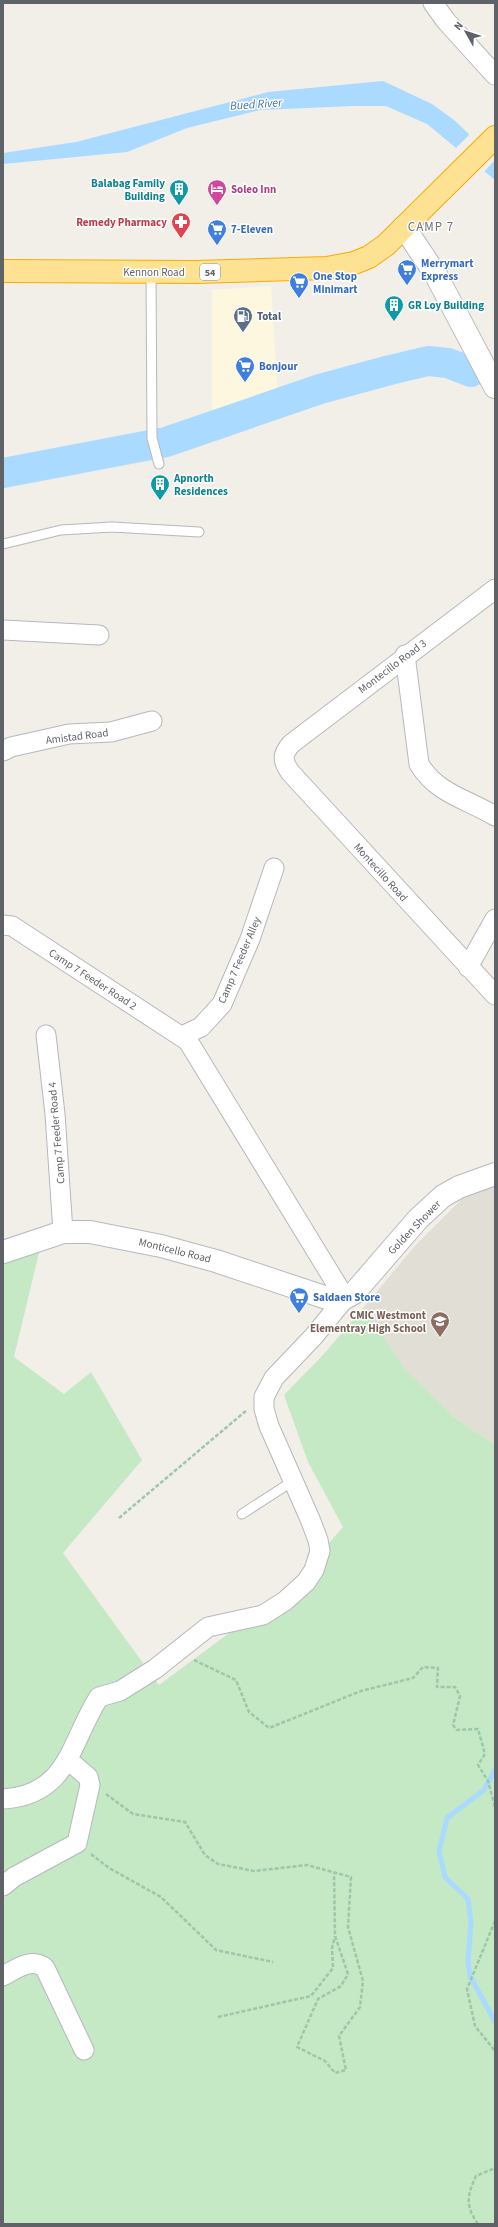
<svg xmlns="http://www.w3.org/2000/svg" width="498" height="2227" font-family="'Source Sans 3',sans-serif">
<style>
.commercial{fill:#fef7e0}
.education{fill:#e1ded6}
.green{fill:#c5e8c5}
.water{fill:#aadaff}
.pier{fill:#f1efe8}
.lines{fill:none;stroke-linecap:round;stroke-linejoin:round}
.stream{stroke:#aadaff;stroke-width:5}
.river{stroke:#aadaff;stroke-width:30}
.lane-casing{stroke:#b5b8bc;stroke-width:11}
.street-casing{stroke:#b5b8bc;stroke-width:21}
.secondary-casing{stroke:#b6babf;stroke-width:24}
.highway-casing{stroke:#f9ab00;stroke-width:24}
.path{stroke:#9cc7a9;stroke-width:2.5;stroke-dasharray:4 2;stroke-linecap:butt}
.lane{stroke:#fff;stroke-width:9}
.street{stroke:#fff;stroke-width:19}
.secondary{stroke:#fff;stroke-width:22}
.highway{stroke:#fde293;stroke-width:22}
.labels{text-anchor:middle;stroke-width:3;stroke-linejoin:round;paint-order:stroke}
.shield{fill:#fff;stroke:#8f9295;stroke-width:1}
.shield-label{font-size:10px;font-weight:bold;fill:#5f6368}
.culture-label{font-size:11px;font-weight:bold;fill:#0d838f;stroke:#fff;text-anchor:start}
.hotel-label{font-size:11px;font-weight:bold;fill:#b23c85;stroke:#fff;text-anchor:start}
.health-label{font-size:11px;font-weight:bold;fill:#be3a42;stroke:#fff;text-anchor:end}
.shop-label{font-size:11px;font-weight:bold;fill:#366cbe;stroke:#fff;text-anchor:start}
.street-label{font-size:11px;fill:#5f6368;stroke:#fff}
.service-label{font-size:11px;font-weight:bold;fill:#4e5e75;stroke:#fff;text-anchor:start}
.education-label{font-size:11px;font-weight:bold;fill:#785e54;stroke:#fff;text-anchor:end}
.water-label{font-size:12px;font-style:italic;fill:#4174aa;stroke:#fff}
.quarter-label{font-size:13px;letter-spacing:1px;fill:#70757a;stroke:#fff}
</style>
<rect width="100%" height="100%" fill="#f1efe8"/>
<polygon class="commercial" points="271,286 278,400 212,418 212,290"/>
<polygon class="education" points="495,1183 495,1445 454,1417 405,1369 364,1307 414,1247 472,1189"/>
<polygon class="green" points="42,1240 14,1357 64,1394 91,1372 142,1460 63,1553 159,1685 289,1589 343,1527 308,1462 284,1395 323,1355 364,1307 405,1369 454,1417 495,1445 495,2224 3,2224 3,1261"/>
<polygon class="water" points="383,81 432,104 454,120 495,159 495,180 427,124 386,106 353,106 260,110 187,128 127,152 3,164 3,153 76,142 268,92"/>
<polygon class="pier" points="471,133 495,156 495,160 483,173 455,149"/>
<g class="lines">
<polyline class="stream" points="495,1770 484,1790 447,1818 439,1851 445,1877 468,1899 471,1922 468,1961 470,1976 495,2022"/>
<polyline class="river" points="3,473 166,442 320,389 390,370 428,361 448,363 471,372"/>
<g class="lane-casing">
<g id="lane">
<polyline points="151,272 152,438 159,464"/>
<polyline points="3,544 61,530 112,527 199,532"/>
<polyline points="242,1514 293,1481"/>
</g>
</g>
<g class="street-casing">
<g id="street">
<polyline points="433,3 446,21 495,75"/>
<path d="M 495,589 L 291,744 C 282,755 282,760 290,772 L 495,995"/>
<polyline points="3,630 99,635"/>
<path d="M 405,655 L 419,764 C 437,794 467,799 495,816"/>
<polyline points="3,751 11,747 69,734 111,732 152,721"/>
<path d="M 3,925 L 12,926 L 188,1041 L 345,1298 L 314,1336 L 274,1378 L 264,1397 L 264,1409 L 269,1426 L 310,1519 L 318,1540 L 320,1551 L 314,1570 L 306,1582 L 285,1601 L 263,1615 L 208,1627 L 155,1669 L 120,1691 L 99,1697 C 70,1742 69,1795 3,1799"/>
<polyline points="468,967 495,919"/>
<polyline points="46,1035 55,1114 63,1232"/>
<polyline points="182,1036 201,1027 222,1004 250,939 274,868"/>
<polyline points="3,1886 14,1877 77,1843 90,1785 88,1777 68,1760"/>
<path d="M 3,1976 C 16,1969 32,1957 45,1968 L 84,2050"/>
</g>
</g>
<g class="secondary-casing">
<g id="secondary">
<polyline points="404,227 436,275 495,387"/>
<polyline points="3,1252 63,1232 90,1232 161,1246 216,1261 327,1298 345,1298 354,1293 418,1219 443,1196 459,1187 495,1174"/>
</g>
</g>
<g class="highway-casing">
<polyline id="highway" points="3,271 196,272 327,268 354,263 369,257 386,245 495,137"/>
</g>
<g class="path">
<polyline points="119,1518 247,1410"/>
<polyline points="194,1660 236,1680 249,1712 269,1728 361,1691 413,1678 423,1667 438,1668 437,1687 455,1687 460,1696 453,1725 457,1730 478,1729 485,1754 478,1765 488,1781 495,1807"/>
<polyline points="106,1794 133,1814 185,1822 205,1855 218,1864 254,1871 307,1865 351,1877 348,1927 363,1981 360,2007 339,2036 346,2070 335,2073 325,2061 297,2047 318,1999 341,1986 348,1974 335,1936 334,1873"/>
<polyline points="91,1854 109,1868 161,1897 216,1950 273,1962"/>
<polyline points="495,1921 467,1989 475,2026 495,2051"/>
<polyline points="218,2017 311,1996 333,1968 332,1948 335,1936"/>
<path d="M 478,2224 C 465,2206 467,2195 476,2176 L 495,2168"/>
</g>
<use href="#lane" class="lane"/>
<use href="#street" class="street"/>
<use href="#secondary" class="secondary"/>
<use href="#highway" class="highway"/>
</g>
<defs>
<g id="building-pin" transform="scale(1)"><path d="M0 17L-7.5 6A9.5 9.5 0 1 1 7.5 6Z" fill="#0f9aa8" stroke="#fff"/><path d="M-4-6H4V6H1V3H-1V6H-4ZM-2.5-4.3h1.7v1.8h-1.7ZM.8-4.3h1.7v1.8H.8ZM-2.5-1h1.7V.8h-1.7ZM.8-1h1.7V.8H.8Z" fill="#fff"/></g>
<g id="hotel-pin" transform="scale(1)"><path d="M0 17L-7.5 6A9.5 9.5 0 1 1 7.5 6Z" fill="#d1479c" stroke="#fff"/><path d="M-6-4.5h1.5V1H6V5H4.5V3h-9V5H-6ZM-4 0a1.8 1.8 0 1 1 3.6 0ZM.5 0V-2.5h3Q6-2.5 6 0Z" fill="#fff"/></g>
<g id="pharmacy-pin" transform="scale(1)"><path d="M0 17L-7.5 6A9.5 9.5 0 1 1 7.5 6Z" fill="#e0444e" stroke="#fff"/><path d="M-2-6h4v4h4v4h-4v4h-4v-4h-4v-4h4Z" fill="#fff"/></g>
<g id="supermarket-pin" transform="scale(1)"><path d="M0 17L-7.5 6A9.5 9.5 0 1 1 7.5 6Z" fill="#3f7fe0" stroke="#fff"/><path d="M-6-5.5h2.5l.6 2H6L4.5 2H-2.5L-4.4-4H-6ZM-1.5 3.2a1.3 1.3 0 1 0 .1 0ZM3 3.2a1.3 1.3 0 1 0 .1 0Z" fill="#fff"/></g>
<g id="fuel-pin" transform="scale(1)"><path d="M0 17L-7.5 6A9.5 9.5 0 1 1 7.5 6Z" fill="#5c6f8a" stroke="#fff"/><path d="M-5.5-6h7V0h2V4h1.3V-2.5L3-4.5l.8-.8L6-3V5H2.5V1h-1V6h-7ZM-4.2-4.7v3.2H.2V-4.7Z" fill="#fff"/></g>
<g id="school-pin" transform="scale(1)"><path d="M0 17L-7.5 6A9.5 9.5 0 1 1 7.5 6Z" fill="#8d6e63" stroke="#fff"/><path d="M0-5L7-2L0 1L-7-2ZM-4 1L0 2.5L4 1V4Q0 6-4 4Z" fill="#fff"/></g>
</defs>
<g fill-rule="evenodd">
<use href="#building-pin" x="179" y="189"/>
<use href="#hotel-pin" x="217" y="189"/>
<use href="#pharmacy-pin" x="181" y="222"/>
<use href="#supermarket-pin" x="217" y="229"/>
<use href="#supermarket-pin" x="407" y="269"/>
<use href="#supermarket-pin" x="299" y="282"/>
<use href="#building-pin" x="394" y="305"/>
<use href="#fuel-pin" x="243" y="316"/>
<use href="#supermarket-pin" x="245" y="366"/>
<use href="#building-pin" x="160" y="484"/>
<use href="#supermarket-pin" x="299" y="1297"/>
<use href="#school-pin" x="440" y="1321"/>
</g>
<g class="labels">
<rect class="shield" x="200" y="264" width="20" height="16" rx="3"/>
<g class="shield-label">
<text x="210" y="276">54</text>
</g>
<g class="culture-label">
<text x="165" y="187" text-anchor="end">Balabag Family<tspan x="165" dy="13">Building</tspan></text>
<text x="408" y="309">GR Loy Building</text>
<text x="174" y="482">Apnorth<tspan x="174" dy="13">Residences</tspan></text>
</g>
<g class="hotel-label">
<text x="231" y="193">Soleo Inn</text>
</g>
<g class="health-label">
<text x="167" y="226">Remedy Pharmacy</text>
</g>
<g class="shop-label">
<text x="231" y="233">7-Eleven</text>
<text x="421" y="267">Merrymart<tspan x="421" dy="13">Express</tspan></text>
<text x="313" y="280">One Stop<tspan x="313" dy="13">Minimart</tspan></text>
<text x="259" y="370">Bonjour</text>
<text x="313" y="1301">Saldaen Store</text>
</g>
<g class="street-label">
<text x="154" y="276">Kennon Road</text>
<text transform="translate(392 666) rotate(-37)" y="4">Montecillo Road 3</text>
<text transform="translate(77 736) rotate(-7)" y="4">Amistad Road</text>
<text transform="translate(381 872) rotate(48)" y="4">Montecillo Road</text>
<text transform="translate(239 960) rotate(-67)" y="4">Camp 7 Feeder Alley</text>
<text transform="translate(93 979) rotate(33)" y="4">Camp 7 Feeder Road 2</text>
<text transform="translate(56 1133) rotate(-95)" y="4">Camp 7 Feeder Road 4</text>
<text transform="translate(414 1227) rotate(-46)" y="4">Golden Shower</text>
<text transform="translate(175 1250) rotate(14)" y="4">Monticello Road</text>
</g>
<g class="service-label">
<text x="257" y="320">Total</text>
</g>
<g class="education-label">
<text x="426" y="1319">CMIC Westmont<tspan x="426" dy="13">Elementray High School</tspan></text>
</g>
<g class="water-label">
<text transform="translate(256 104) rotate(-4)" y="4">Bued River</text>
</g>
<g class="quarter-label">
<text x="431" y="231">CAMP 7</text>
</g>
</g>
<rect width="498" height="2227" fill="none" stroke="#5f6368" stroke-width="8"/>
<g transform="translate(466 32) rotate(309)" stroke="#ffffff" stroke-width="3" paint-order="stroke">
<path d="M0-3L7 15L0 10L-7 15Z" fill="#5f6368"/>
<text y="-6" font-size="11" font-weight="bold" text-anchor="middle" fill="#5f6368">N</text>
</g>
</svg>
